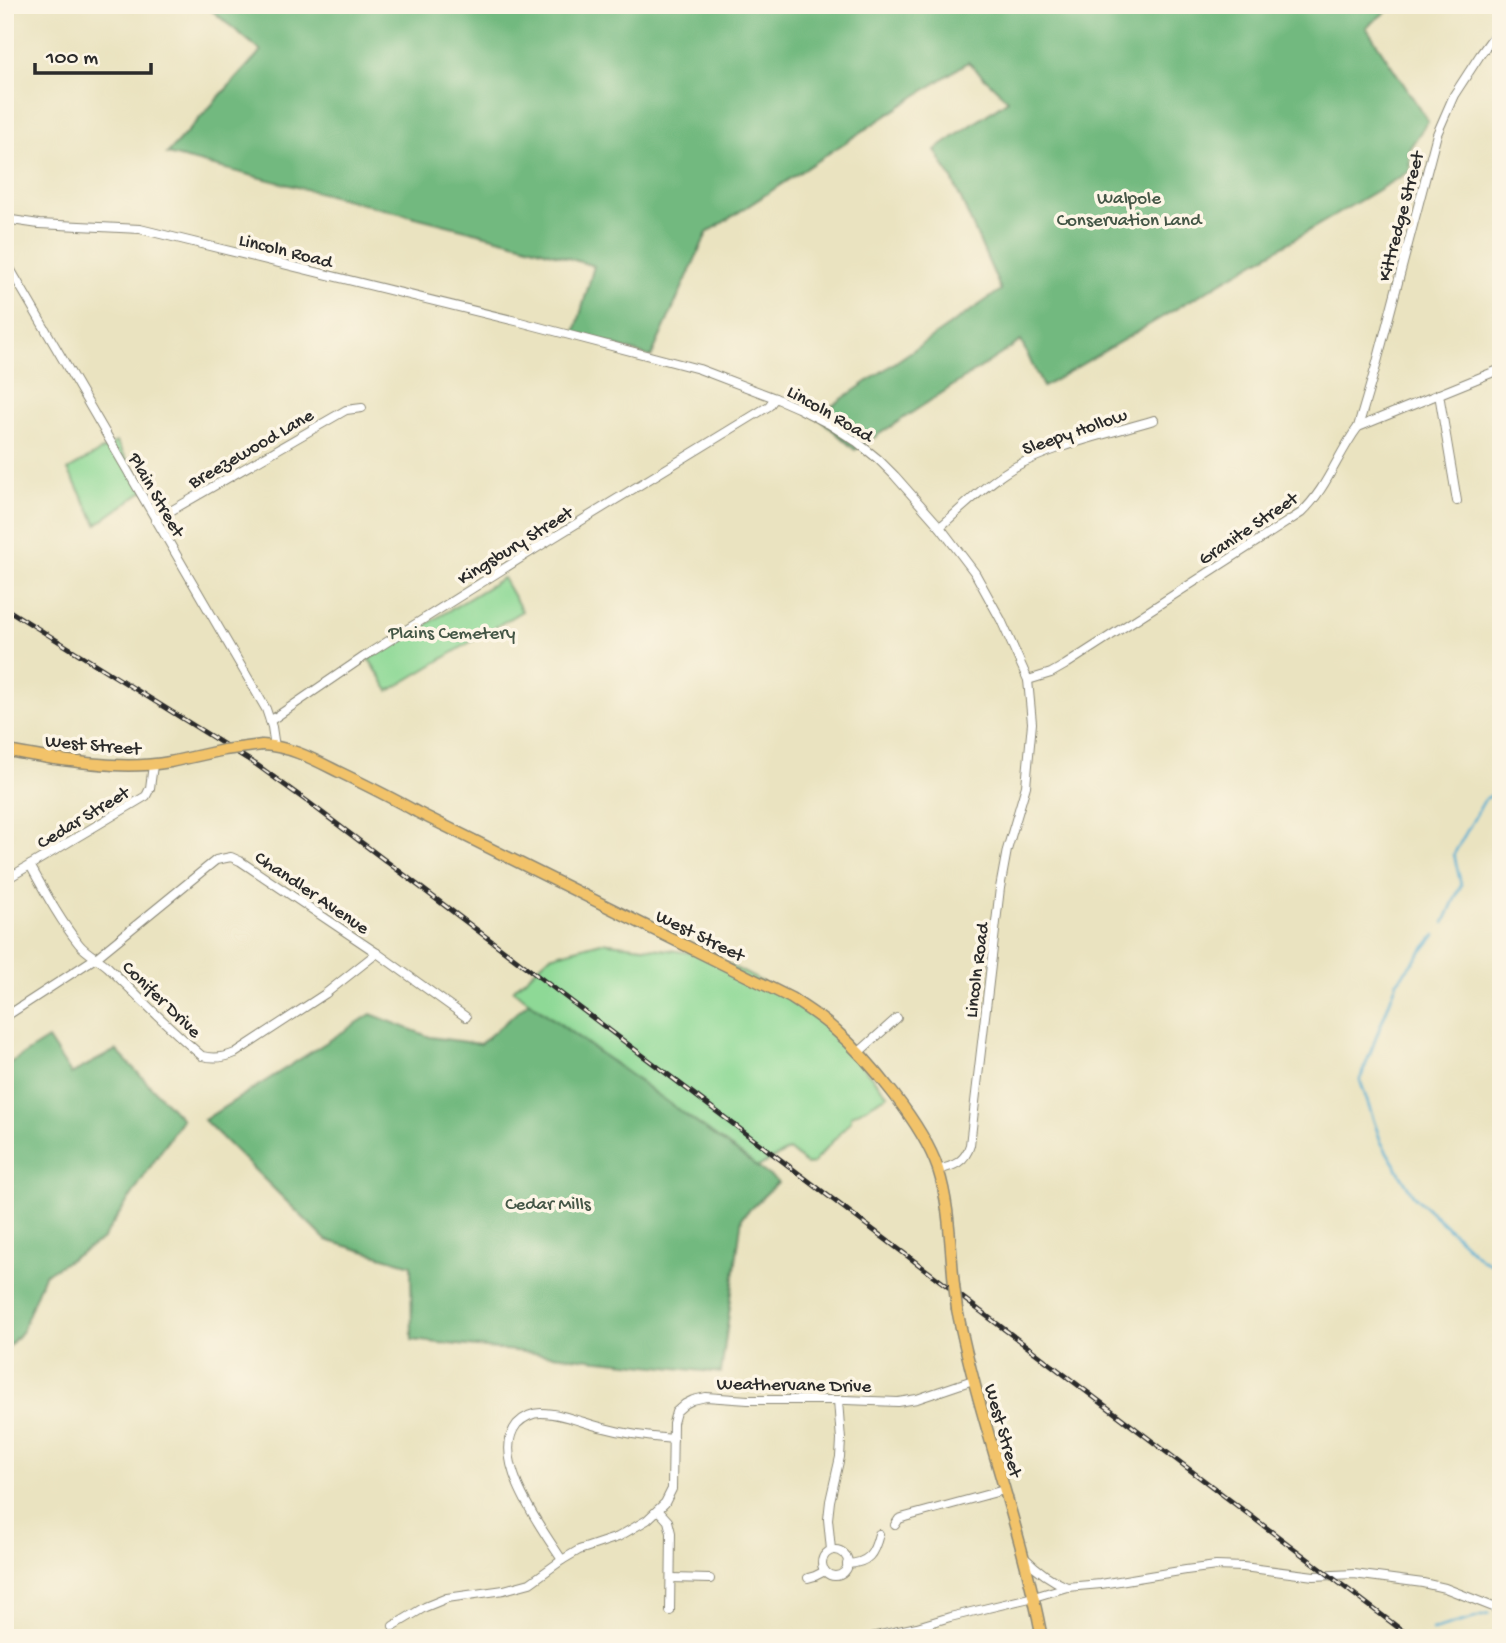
<svg xmlns="http://www.w3.org/2000/svg" width="1506" height="1643" font-family="'Gochi Hand',sans-serif">
<style>
.green{fill:#8ed996;stroke:#5c8260;stroke-width:2}
.forest{fill:#72b97f;stroke:#4e7255;stroke-width:2}
.lines{fill:none;stroke-linecap:round;stroke-linejoin:round}
.stream{stroke:#56add2;stroke-width:2.5}
.minor-casing{stroke:#8a8776;stroke-width:10}
.major-casing{stroke:#8a8776;stroke-width:13}
.minor{stroke:#fff;stroke-width:8}
.major{stroke:#f2c36a;stroke-width:10}
.rail-casing{stroke:#2b2b2b;stroke-width:5}
.rail{stroke:#fcf5e5;stroke-width:2.5;stroke-dasharray:8;stroke-linecap:butt}
.major-bridge-casing{stroke:#8a8776;stroke-width:13;stroke-linecap:butt}
.major-bridge{stroke:#f2c36a;stroke-width:10}
.labels{text-anchor:middle;stroke-width:7;stroke-linejoin:round;paint-order:stroke}
.park-label{font-size:19px;fill:#445646;stroke:#fcf5e5}
.street-label{font-size:19px;fill:#2b2b2b;stroke:#fcf5e5}
</style>
<rect width="100%" height="100%" fill="#fcf5e5"/>
<filter id="ink" filterUnits="userSpaceOnUse"><feTurbulence type="fractalNoise" baseFrequency=".0143" numOctaves="2"/><feDisplacementMap in="SourceGraphic" scale="14" xChannelSelector="R" yChannelSelector="G"/><feConvolveMatrix kernelMatrix="1 2 1 2 8 2 1 2 1" color-interpolation-filters="sRGB"/></filter>
<filter id="wash" filterUnits="userSpaceOnUse"><feTurbulence type="fractalNoise" baseFrequency=".00686" numOctaves="4" result="noise"/><feDisplacementMap in="SourceGraphic" scale="28" xChannelSelector="R" yChannelSelector="G"/><feGaussianBlur stdDeviation="1.57" result="paint"/><feColorMatrix in="noise" values="0 0 0 0 0 0 0 0 0 0 0 0 0 0 0 0 0 1.4 0 .05"/><feComposite in="paint" operator="in"/></filter>
<g filter="url(#wash)">
<rect width="100%" height="100%" fill="#eae3c0"/>
<g class="green">
<polygon points="116,442 146,489 97,524 68,470"/>
<polygon points="503,578 522,611 389,691 369,659"/>
<polygon points="601,942 710,955 795,999 832,1033 888,1095 851,1116 851,1121 812,1164 807,1165 789,1150 758,1167 513,990 550,956"/>
</g>
<g class="forest">
<polygon points="205,5 1395,5 1366,27 1428,121 1409,149 1410,171 1043,387 1021,341 855,450 817,416 1001,290 953,181 935,150 1008,100 968,62 707,233 651,357 575,333 594,266 525,245 167,154 261,51"/>
<polygon points="529,1002 778,1182 742,1217 721,1373 412,1340 411,1265 326,1240 204,1120 371,1014 430,1037 480,1044"/>
<polygon points="48,1039 71,1074 116,1050 182,1119 102,1240 44,1275 22,1331 5,1351 5,1066"/>
</g>
<g class="lines">
<g class="stream">
<polyline points="1444,923 1461,885 1454,854 1485,799 1501,789"/>
<polyline points="1435,935 1397,982 1360,1080 1381,1142 1413,1195 1481,1259 1501,1267"/>
<polyline points="1432,1630 1489,1614"/>
<polyline points="1305,1638 1321,1635 1343,1638"/>
</g>
</g>
</g>
<g filter="url(#ink)">
<g class="lines">
<g class="minor-casing">
<g id="minor">
<path d="M 5,219 L 39,224 L 140,229 L 520,322 L 699,369 L 775,398 L 798,408 L 829,424 L 857,442 L 878,459 L 895,476 L 940,527 L 975,573 L 1001,620 L 1028,680 L 1032,723 L 1026,786 L 1007,850 L 1000,888 L 970,1145 C 965,1162 954,1166 938,1170"/>
<polyline points="5,260 266,709 272,727 275,747"/>
<polyline points="1439,394 1457,501"/>
<polyline points="1358,427 1376,366 1437,134 1454,95 1480,55 1501,26"/>
<polyline points="155,520 346,410 362,408"/>
<path d="M 940,527 C 963,507 985,485 1011,469 C 1053,445 1108,434 1154,420"/>
<path d="M 1028,680 L 1051,673 L 1065,665 L 1301,513 C 1327,489 1337,455 1358,427 L 1501,369"/>
<polyline points="270,721 371,652 543,544 769,406 775,398"/>
<path d="M 30,865 C 45,892 59,919 79,944 C 87,954 98,958 108,967 C 139,998 169,1028 202,1056 C 214,1059 224,1058 235,1053 L 325,994 L 377,953"/>
<polyline points="5,880 146,796 150,788 153,765"/>
<polyline points="5,1017 97,957 216,860 231,857 240,861 377,953 466,1017"/>
<polyline points="858,1053 897,1018"/>
<polyline points="658,1510 668,1521 671,1533 670,1611"/>
<polyline points="895,1525 899,1519 905,1517 1004,1490"/>
<polyline points="831,1550 828,1519 830,1501 840,1457 841,1440 838,1400"/>
<circle cx="835" cy="1563" r="13"/>
<path d="M 1025,1558 C 1038,1571 1050,1580 1067,1587"/>
<path d="M 562,1560 C 543,1530 489,1459 517,1424 C 523,1418 532,1413 541,1413 C 562,1413 583,1423 604,1428 C 626,1434 649,1437 673,1439"/>
<path d="M 847,1564 C 869,1563 874,1554 879,1534"/>
<polyline points="671,1578 710,1579"/>
<polyline points="808,1578 815,1576 825,1571"/>
<polyline points="393,1626 425,1607 447,1598 504,1590 530,1583 562,1560 579,1550 618,1537 647,1520 665,1503 672,1489 673,1423 676,1412 685,1404 693,1400 706,1397 748,1400 846,1400 898,1402 917,1399 973,1380"/>
<polyline points="867,1638 917,1627 950,1617 1034,1597 1067,1587 1101,1584 1186,1570 1216,1566 1243,1567 1314,1576 1354,1574 1423,1583 1445,1588 1501,1610"/>
</g>
</g>
<g class="major-casing">
<g id="major">
<path d="M 262,745 C 290,746 315,760 339,772 C 366,785 392,798 417,812 L 791,998 C 806,1008 821,1017 834,1029 C 870,1060 923,1125 938,1169 C 950,1206 950,1247 954,1285"/>
<path d="M 5,750 C 21,754 38,756 54,759 C 93,764 131,769 170,762"/>
<path d="M 957,1309 C 979,1420 1021,1526 1042,1638"/>
</g>
</g>
<use href="#minor" class="minor"/>
<use href="#major" class="major"/>
<g class="rail-casing">
<polyline id="rail" points="5,608 257,765 308,802 1412,1638"/>
</g>
<use href="#rail" class="rail"/>
<g class="major-bridge-casing">
<g id="major-bridge">
<polyline points="170,762 224,750 262,745"/>
<polyline points="954,1285 957,1309"/>
</g>
</g>
<use href="#major-bridge" class="major-bridge"/>
</g>
</g>
<g class="labels">
<g class="park-label">
<text x="1129" y="203">Walpole<tspan x="1129" dy="22">Conservation Land</tspan></text>
<text x="452" y="638">Plains Cemetery</text>
<text x="548" y="1209">Cedar Mills</text>
</g>
<g class="street-label">
<text transform="translate(1399 216) rotate(-75)" y="7">Kittredge Street</text>
<text transform="translate(286 249) rotate(14)" y="7">Lincoln Road</text>
<text transform="translate(831 412) rotate(30)" y="7">Lincoln Road</text>
<text transform="translate(1074 430) rotate(-19)" y="7">Sleepy Hollow</text>
<text transform="translate(250 447) rotate(-30)" y="7">Breezewood Lane</text>
<text transform="translate(158 494) rotate(60)" y="7">Plain Street</text>
<text transform="translate(1247 527) rotate(-34)" y="7">Granite Street</text>
<text transform="translate(514 544) rotate(-32)" y="7">Kingsbury Street</text>
<text transform="translate(93 743) rotate(5)" y="7">West Street</text>
<text transform="translate(82 816) rotate(-31)" y="7">Cedar Street</text>
<text transform="translate(313 891) rotate(34)" y="7">Chandler Avenue</text>
<text transform="translate(701 934) rotate(26)" y="7">West Street</text>
<text transform="translate(975 970) rotate(-83)" y="7">Lincoln Road</text>
<text transform="translate(163 998) rotate(44)" y="7">Conifer Drive</text>
<text transform="translate(794 1383) rotate(1)" y="7">Weathervane Drive</text>
<text transform="translate(1005 1430) rotate(74)" y="7">West Street</text>
</g>
</g>
<rect width="1506" height="1643" fill="none" stroke="#fcf5e5" stroke-width="28"/>
<path d="M35 63v10h116v-10" fill="none" stroke="#2b2b2b" stroke-width="3.5"/>
<text x="46" y="63" font-size="21" fill="#2b2b2b" stroke="#fcf5e5" stroke-width="5" paint-order="stroke">100 m</text>
</svg>
